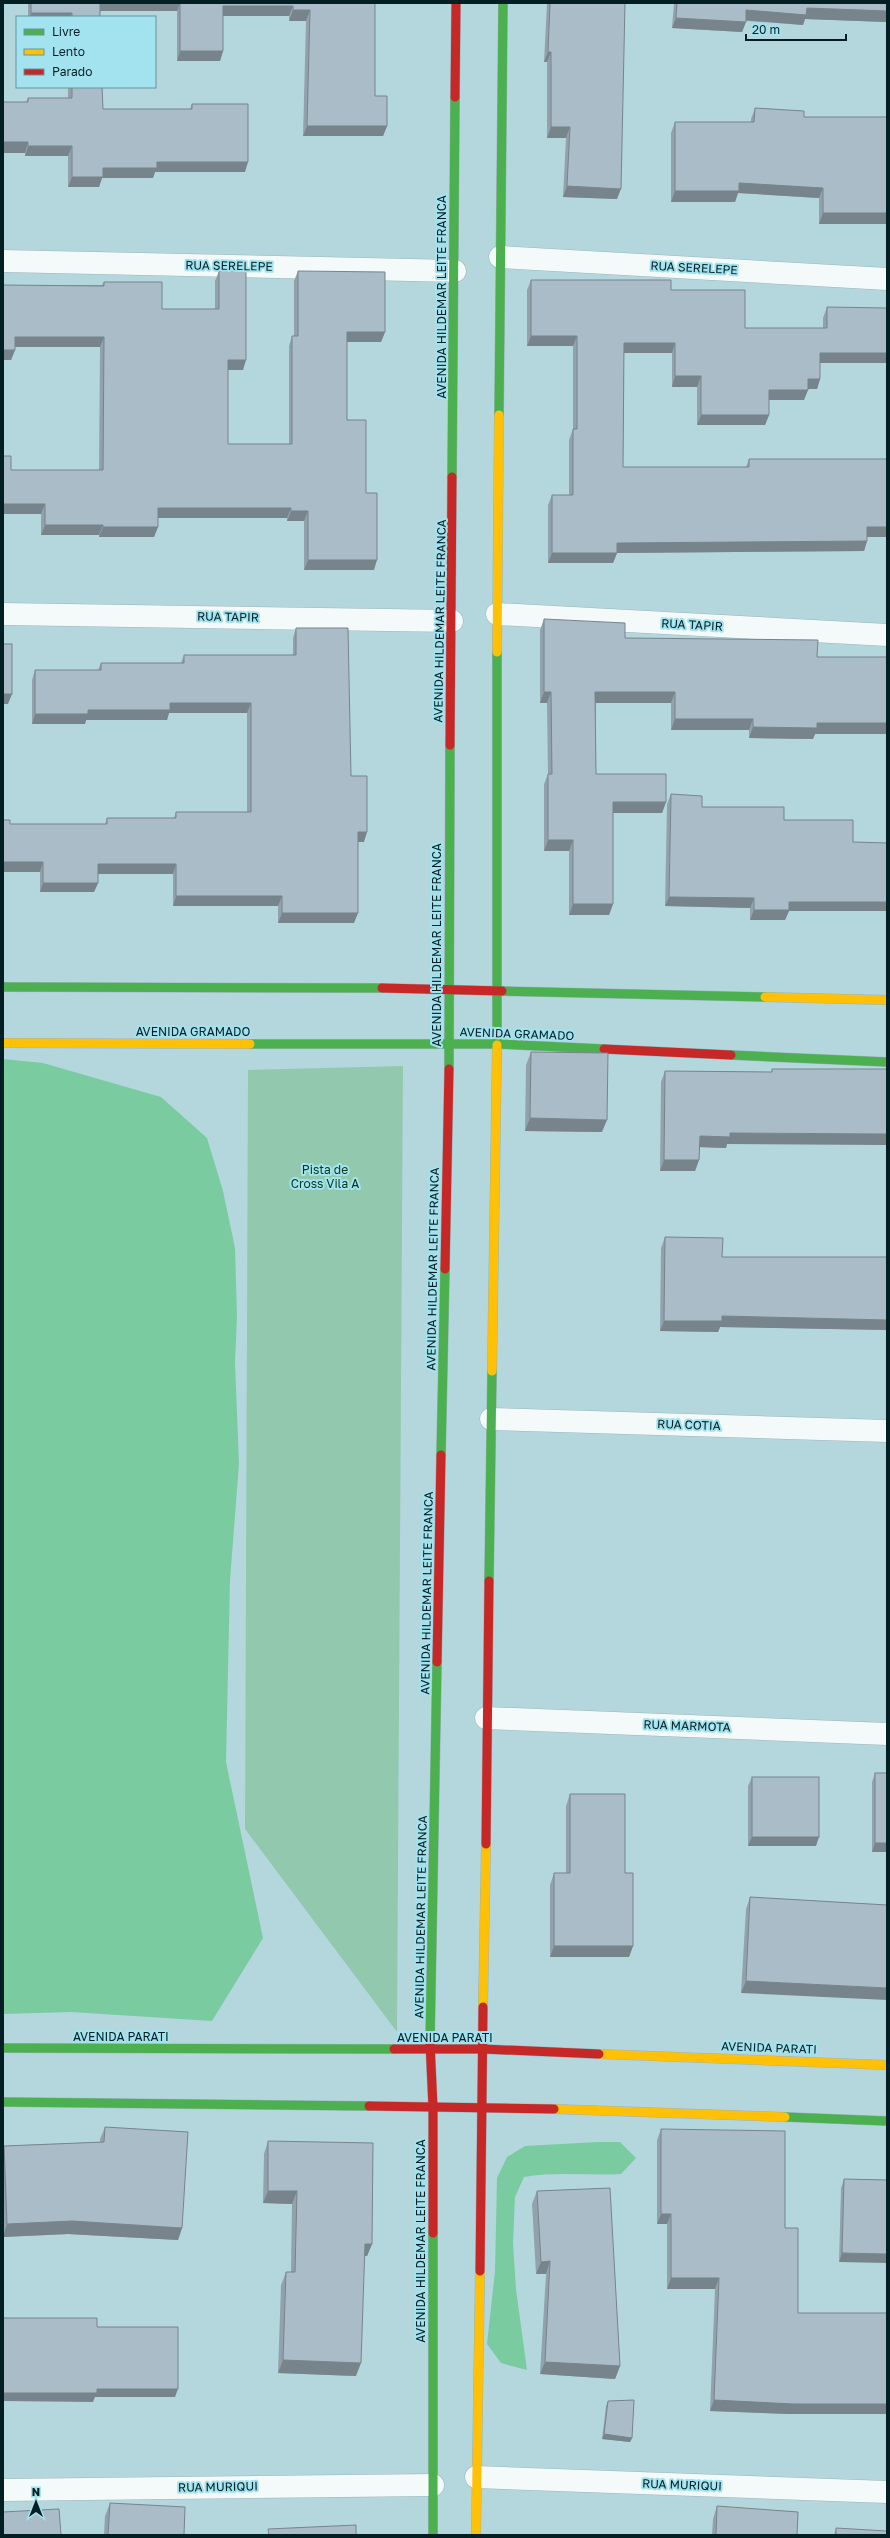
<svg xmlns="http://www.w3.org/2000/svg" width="890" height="2538" font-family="'Golos Text',sans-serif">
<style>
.green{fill:#92c9ae}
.forest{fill:#7acba0}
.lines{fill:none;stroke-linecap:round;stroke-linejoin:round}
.street-casing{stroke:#99b5ba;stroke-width:23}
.fast-casing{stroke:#99b5ba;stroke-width:10}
.slow-casing{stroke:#99b5ba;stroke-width:10}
.jam-casing{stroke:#99b5ba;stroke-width:10}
.street{stroke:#f4f9fa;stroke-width:22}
.fast{stroke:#4caf50;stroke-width:9}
.slow{stroke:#ffc107;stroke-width:9}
.jam{stroke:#c62828;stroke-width:9}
.wall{fill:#92a2ac}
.shaded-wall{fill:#77848c}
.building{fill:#aabcc8;stroke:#77848c}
.labels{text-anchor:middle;stroke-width:4;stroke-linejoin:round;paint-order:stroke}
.street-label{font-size:12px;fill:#041f23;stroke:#a2e3ef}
.park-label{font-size:12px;fill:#053717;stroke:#a2e3ef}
</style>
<rect width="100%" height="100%" fill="#b4d7de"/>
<polygon class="green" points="403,1066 397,2032 245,1829 248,1070"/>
<g class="forest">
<polygon points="3,1059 43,1063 161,1097 207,1138 223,1191 235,1248 237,1316 235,1362 239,1464 230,1580 226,1762 263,1938 212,2021 71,2012 3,2014"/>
<path d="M 598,2142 L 620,2142 L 636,2158 L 621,2174 C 588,2176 557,2171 524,2177 L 515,2197 L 513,2243 L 516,2289 L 527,2370 L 501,2363 L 487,2344 L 495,2271 L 497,2178 L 507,2157 L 525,2146 Z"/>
</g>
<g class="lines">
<g class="street-casing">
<g id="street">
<polyline points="500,257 887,279"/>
<polyline points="3,261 455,271"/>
<polyline points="3,614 452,621"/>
<polyline points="497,614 887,635"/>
<polyline points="491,1419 887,1431"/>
<polyline points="486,1718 887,1734"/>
<polyline points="476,2477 887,2492"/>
<polyline points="3,2490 433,2485"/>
</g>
</g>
<g class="fast-casing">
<g id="fast">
<polyline points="499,415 503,3"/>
<polyline points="452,477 455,97"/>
<polyline points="3,987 382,988"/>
<polyline points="502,991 765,997"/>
<polyline points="250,1044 497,1044 604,1049"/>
<polyline points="497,1045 497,652"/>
<polyline points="731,1055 887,1062"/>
<polyline points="449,1069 450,745"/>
<polyline points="441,1455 445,1269"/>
<polyline points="489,1581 492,1371"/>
<polyline points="430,2043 437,1662"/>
<polyline points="3,2048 394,2049"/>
<polyline points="3,2102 369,2106"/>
<polyline points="785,2117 887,2121"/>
<polyline points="433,2233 433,2535"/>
</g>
</g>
<g class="slow-casing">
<g id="slow">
<polyline points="497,652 499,415"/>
<polyline points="765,997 887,1000"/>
<polyline points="3,1043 250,1044"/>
<polyline points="492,1371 497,1045"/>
<polyline points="483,2007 486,1844"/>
<polyline points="599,2054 887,2065"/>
<polyline points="554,2109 785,2117"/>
<polyline points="476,2535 480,2271"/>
</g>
</g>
<g class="jam-casing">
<g id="jam">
<polyline points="455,97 456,3"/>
<polyline points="450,745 452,477"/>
<polyline points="382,988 502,991"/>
<polyline points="604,1049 731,1055"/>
<polyline points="445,1269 449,1069"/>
<polyline points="437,1662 441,1455"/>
<polyline points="486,1844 489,1581"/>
<polyline points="430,2043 433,2107 433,2233"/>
<polyline points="394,2049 483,2049 599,2054"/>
<polyline points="369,2106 554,2109"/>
<polyline points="480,2271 483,2007"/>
</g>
</g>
<use href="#street" class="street"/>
<use href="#fast" class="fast"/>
<use href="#slow" class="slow"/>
<use href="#jam" class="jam"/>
</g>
<g class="wall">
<polygon points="28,3 375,3 375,96 387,126 383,136 303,136 306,21 289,21 289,16 223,16 223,51 220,61 177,61 177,11 100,11 100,17 28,17"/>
<polygon points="547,3 625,3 617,199 563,197 566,138 547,138 547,62 544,62"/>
<polygon points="674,3 887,3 887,18 886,22 805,19 803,25 746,21 742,32 672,28"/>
<polygon points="68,87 102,87 103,109 190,109 192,104 245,172 155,172 153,178 102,178 99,187 68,187 68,156 25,156 25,153 3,153 28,98 68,98"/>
<polygon points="755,108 804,117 887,224 819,224 819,198 738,193 735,202 671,202 671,133 675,122 751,122 751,119"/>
<polygon points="219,271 243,370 228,370 228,444 289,444 289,346 292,336 294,336 294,281 298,271 385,332 381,342 347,342 347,420 366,493 374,570 304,570 304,521 287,521 287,518 158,518 158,527 154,537 99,537 99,535 41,535 41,514 3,514 11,470 99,470 100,347 15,347 15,350 11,360 3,360 3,285 102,285 104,282 162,309 215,309 215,281"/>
<polygon points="531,280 671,290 745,328 823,328 823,318 827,307 887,363 820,363 820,379 817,389 808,389 804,400 769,400 769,415 765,425 697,425 697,387 672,387 672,353 624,353 623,467 746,467 749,459 887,537 867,537 867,541 864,551 617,553 613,563 548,563 548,505 552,495 569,495 569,440 573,429 573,346 527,346 527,290"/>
<polygon points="544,619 625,638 817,657 887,734 815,734 813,739 749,738 749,730 671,730 671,703 596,703 596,774 666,802 662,813 613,813 613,904 609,915 569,915 569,851 544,851 544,784 548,774 547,703 540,703 540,630"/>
<polygon points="296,628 351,776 364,842 358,842 354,923 278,923 278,906 173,906 173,874 98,874 98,883 94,892 40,892 40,872 3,872 10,824 105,824 107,818 174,818 176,812 247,812 247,713 169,713 167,720 86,720 85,724 32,724 32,680 35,670 98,670 101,663 181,663 184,655 293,655 293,638"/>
<polygon points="671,794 702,807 784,820 853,842 887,911 789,911 785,920 750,920 750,908 665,906 667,804"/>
<polygon points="531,1052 602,1132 525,1131 526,1065"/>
<polygon points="772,1069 887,1069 727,1144 726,1148 700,1147 699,1160 695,1171 660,1171 661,1082 665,1071 771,1072"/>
<polygon points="665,1237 722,1257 887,1257 887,1330 720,1327 718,1332 660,1331 661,1248"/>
<polygon points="875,1773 887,1852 872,1852 872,1782"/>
<polygon points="752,1777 816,1846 748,1846 748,1786"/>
<polygon points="570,1794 625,1873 633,1946 629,1957 550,1957 550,1885 554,1873 566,1873 566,1806"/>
<polygon points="750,1897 887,1905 741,1993 746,1909"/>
<polygon points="105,2127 182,2228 178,2240 68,2234 3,2237 3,2150 4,2146 100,2142 100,2139"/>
<polygon points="661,2129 785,2228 798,2313 887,2414 790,2414 710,2411 715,2289 667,2289 667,2224 657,2224 657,2140"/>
<polygon points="268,2141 372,2244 367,2256 364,2256 356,2376 278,2373 281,2285 286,2272 291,2272 292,2204 263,2203 264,2154"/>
<polygon points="844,2179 887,2180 839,2262 841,2188"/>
<polygon points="537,2191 620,2366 615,2379 540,2374 546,2274 536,2274 532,2204"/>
<polygon points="608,2401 632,2438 630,2442 602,2439 606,2406"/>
<polygon points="110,2503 184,2535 104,2535 105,2516"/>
<polygon points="717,2506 797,2535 712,2535 713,2519"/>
<polygon points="836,2528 887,2535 834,2535"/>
</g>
<g class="shaded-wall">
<polygon points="99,3 180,3 177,11 96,11"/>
<polygon points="223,6 293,6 289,16 220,16"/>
<polygon points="807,8 887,11 887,18 886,22 805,19 803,25 743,20 746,10"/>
<polygon points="293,10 310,10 306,21 289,21"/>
<polygon points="31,13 72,13 70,17 30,17"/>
<polygon points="676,18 746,22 742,32 672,28"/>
<polygon points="180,51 223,51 220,61 177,61"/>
<polygon points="548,52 551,52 547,62 544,62"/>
<polygon points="307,126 387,126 383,136 303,136"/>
<polygon points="551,127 570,127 566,138 547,138"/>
<polygon points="3,142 28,142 25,153 3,153"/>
<polygon points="28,146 72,146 68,156 25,156"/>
<polygon points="157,162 248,162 245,172 155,172 153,178 102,178 99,187 68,187 72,177 103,168"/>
<polygon points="739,183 823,188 819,198 738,193 735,202 671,202 675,191"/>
<polygon points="567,186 621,189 617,199 563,197"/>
<polygon points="823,213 887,213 887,224 819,224"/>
<polygon points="347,332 385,332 381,342 343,342"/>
<polygon points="531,336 577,336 573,346 527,346"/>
<polygon points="15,337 104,337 100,347 11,347"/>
<polygon points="624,343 675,343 672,353 620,353"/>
<polygon points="3,350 15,350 11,360 3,360"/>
<polygon points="820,353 887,353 887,363 817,363"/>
<polygon points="228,360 246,360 243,370 224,370"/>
<polygon points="675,376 701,376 697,387 672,387"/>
<polygon points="808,379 820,379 817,389 804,389"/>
<polygon points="769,390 808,390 804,400 765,400"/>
<polygon points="701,415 769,415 765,425 697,425"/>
<polygon points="3,504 45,504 41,514 3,514"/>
<polygon points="158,508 291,508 287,518 154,518"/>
<polygon points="291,511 308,511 304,521 287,521"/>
<polygon points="45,525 103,525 99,535 41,535"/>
<polygon points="103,527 158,527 154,537 99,537"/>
<polygon points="867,527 887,527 887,537 864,537"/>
<polygon points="867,541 864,551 617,553 613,563 548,563 552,553 617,543"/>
<polygon points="308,560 377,560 374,570 304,570"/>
<polygon points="544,692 551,692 547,703 540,703"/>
<polygon points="595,692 675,692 671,703 591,703"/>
<polygon points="3,694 12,694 8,704 3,704"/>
<polygon points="170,703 251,703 247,713 169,713 167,720 86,720 85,724 32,724 35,714 88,710"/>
<polygon points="675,719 753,719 749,730 671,730"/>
<polygon points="817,723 887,723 887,734 815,734 813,739 749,738 753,727"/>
<polygon points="613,802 666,802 662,813 609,813"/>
<polygon points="358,832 367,832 364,842 354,842"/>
<polygon points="548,840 573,840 569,851 544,851"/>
<polygon points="3,862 43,862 40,872 3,872"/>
<polygon points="98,864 176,864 173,874 94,874"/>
<polygon points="43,883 98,883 94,892 40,892"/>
<polygon points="176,896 282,896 278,906 173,906"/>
<polygon points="669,897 754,898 750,908 665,906"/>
<polygon points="789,902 887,902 887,911 789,911 785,920 750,920 754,910"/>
<polygon points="573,904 613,904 609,915 569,915"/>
<polygon points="282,913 358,913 354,923 278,923"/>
<polygon points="530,1118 607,1120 602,1132 525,1131"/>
<polygon points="730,1133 887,1134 887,1145 727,1144 726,1148 696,1147 700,1136"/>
<polygon points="664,1160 699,1160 695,1171 660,1171"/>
<polygon points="722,1316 887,1320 887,1330 720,1327 718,1332 660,1331 664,1321"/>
<polygon points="752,1837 819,1837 816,1846 748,1846"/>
<polygon points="875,1843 887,1843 887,1852 872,1852"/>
<polygon points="554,1946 633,1946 629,1957 550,1957"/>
<polygon points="746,1981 887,1988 887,2000 741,1993"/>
<polygon points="268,2191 297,2191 292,2204 263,2203"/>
<polygon points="661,2214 671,2214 667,2224 657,2224"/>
<polygon points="72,2221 182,2228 178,2240 68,2234 3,2237 7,2224"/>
<polygon points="365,2244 372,2244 367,2256 360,2256"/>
<polygon points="842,2253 887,2254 887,2263 839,2262"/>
<polygon points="550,2261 546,2274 536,2274 541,2262"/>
<polygon points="671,2278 719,2278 715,2289 667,2289"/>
<polygon points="283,2360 361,2363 356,2376 278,2373"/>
<polygon points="545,2362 620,2366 615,2379 540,2374"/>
<polygon points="97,2389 178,2389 175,2397 95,2397 93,2402 3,2401 3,2393"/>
<polygon points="714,2400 887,2404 887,2414 790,2414 710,2411"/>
<polygon points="604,2434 632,2438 630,2442 602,2439"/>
</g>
<g class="building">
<polygon points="31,3 100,3 100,17 72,17 72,13 31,13"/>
<polygon points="180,3 375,3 375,96 387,96 387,126 307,126 310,10 293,10 293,6 223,6 223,51 180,51"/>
<polygon points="550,3 625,3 621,189 567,186 570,127 551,127 551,52 548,52"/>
<polygon points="677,3 887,3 887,11 807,8 806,15 746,10 746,22 676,18"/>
<polygon points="72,87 102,87 103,109 192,109 192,104 248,104 248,162 157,162 157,168 103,168 103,177 72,177 72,146 28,146 28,142 3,142 3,102 28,102 28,98 72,98"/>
<polygon points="755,108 804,111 804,117 887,117 887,213 823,213 823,188 739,183 739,191 675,191 675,122 754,122"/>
<polygon points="219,271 246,271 246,360 228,360 228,444 292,444 292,336 298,336 298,271 385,272 385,332 347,332 347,420 366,420 366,493 377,493 377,560 308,560 308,511 291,511 291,508 158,508 158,527 103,527 103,525 45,525 45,504 3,504 3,456 11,456 11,470 103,470 104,337 15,337 15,350 3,350 3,285 104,286 104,282 162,282 162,309 219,309"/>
<polygon points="531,280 671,280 671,290 745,290 745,328 827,328 827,307 887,308 887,353 820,353 820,379 808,379 808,390 769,390 769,415 701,415 701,376 675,376 675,343 624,343 623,467 749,467 749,459 887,459 887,527 867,527 867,541 617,543 617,553 552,553 552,495 573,495 573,429 577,429 577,336 531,336"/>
<polygon points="544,619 625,623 625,638 818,640 817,657 887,657 887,723 817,723 817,728 753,727 753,719 675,719 675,692 595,692 596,774 666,774 666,802 613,802 613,904 573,904 573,840 548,840 548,774 552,774 551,692 544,692"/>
<polygon points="296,628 348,628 351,776 367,776 367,832 358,832 358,913 282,913 282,896 176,896 176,864 98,864 98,883 43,883 43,862 3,862 3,820 10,820 10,824 107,824 107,818 176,818 176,812 251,812 251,703 170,703 170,710 88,710 88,714 35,714 35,670 101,670 101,663 184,663 184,655 296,655"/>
<rect x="3" y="644" width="9" height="50"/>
<polygon points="671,794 702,796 702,807 784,807 784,820 853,820 853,842 887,843 887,902 789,902 789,910 754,910 754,898 669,897"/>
<polygon points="531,1052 608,1053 607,1120 530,1118"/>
<polygon points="772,1069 887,1069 887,1134 730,1133 730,1137 700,1136 699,1160 664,1160 665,1071 772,1072"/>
<polygon points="665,1237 723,1238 722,1257 887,1257 887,1320 722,1316 722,1321 664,1321"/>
<rect x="875" y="1773" width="12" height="70"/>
<rect x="752" y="1777" width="67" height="60"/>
<polygon points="570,1794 625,1794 625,1873 633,1873 633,1946 554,1946 554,1873 570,1873"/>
<polygon points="750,1897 887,1905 887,1988 746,1981"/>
<polygon points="105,2127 188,2132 182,2228 72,2221 7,2224 4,2146 104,2142"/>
<polygon points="661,2129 785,2131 785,2228 798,2228 798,2313 887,2313 887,2404 794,2404 714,2400 719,2278 671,2278 671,2214 661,2214"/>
<polygon points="268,2141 373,2143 372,2244 365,2244 361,2363 283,2360 286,2272 295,2272 297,2191 268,2191"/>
<polygon points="844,2179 887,2180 887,2254 842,2253"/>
<polygon points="610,2188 620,2366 545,2362 550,2261 541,2262 537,2191"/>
<polygon points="3,2318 97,2318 97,2327 178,2327 178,2389 97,2389 97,2393 3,2393"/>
<polygon points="634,2400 632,2438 604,2434 608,2401"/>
<polygon points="110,2503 185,2507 184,2535 108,2535"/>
<polygon points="717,2506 798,2512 797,2535 716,2535"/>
<polygon points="59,2509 61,2535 3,2535 3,2512"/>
<polygon points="356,2525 356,2535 269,2535 268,2529"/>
<polygon points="836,2528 887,2531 887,2535 836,2535"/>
</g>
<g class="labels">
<g class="street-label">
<text transform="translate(229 266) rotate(1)" y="4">RUA SERELEPE</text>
<text transform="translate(694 268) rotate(3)" y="4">RUA SERELEPE</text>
<text transform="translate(442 297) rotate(-90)" y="4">AVENIDA HILDEMAR LEITE FRANCA</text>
<text transform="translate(228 617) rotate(1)" y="4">RUA TAPIR</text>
<text transform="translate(440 621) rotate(-89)" y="4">AVENIDA HILDEMAR LEITE FRANCA</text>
<text transform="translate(692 625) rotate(3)" y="4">RUA TAPIR</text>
<text transform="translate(437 945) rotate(-90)" y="4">AVENIDA HILDEMAR LEITE FRANCA</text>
<text x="193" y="1036">AVENIDA GRAMADO</text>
<text transform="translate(517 1034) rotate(2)" y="4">AVENIDA GRAMADO</text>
<text transform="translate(433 1269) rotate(-89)" y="4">AVENIDA HILDEMAR LEITE FRANCA</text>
<text transform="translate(689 1425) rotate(2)" y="4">RUA COTIA</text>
<text transform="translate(427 1593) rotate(-89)" y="4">AVENIDA HILDEMAR LEITE FRANCA</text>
<text transform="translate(687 1726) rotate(2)" y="4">RUA MARMOTA</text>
<text transform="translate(421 1917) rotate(-89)" y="4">AVENIDA HILDEMAR LEITE FRANCA</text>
<text x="121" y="2041">AVENIDA PARATI</text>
<text x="445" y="2042">AVENIDA PARATI</text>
<text transform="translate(769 2048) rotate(2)" y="4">AVENIDA PARATI</text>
<text transform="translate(421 2241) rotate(-90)" y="4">AVENIDA HILDEMAR LEITE FRANCA</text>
<text transform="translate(682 2485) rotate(2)" y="4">RUA MURIQUI</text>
<text transform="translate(218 2487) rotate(-1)" y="4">RUA MURIQUI</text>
</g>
<g class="park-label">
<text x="325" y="1174">Pista de<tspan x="325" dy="14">Cross Vila A</tspan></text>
</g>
</g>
<rect width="890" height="2538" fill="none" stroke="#041f23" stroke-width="8"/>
<rect x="16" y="16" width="140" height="72" fill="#a2e3ef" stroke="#63959d"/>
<rect x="24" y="29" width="20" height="6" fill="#4caf50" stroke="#63959d"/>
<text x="52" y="36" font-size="12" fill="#041f23">Livre</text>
<rect x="24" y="49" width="20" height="6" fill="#ffc107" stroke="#63959d"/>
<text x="52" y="56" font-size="12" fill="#041f23">Lento</text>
<rect x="24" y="69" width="20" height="6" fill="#c62828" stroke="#63959d"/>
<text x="52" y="76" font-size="12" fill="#041f23">Parado</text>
<g transform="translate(36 2502)" stroke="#a2e3ef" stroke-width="3" paint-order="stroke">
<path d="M0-3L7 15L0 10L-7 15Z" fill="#041f23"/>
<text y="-6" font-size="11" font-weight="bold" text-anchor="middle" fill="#041f23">N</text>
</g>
<path d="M746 34v6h100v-6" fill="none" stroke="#041f23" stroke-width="2"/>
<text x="752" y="34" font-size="12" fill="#041f23" stroke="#a2e3ef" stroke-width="3" paint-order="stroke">20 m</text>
</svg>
